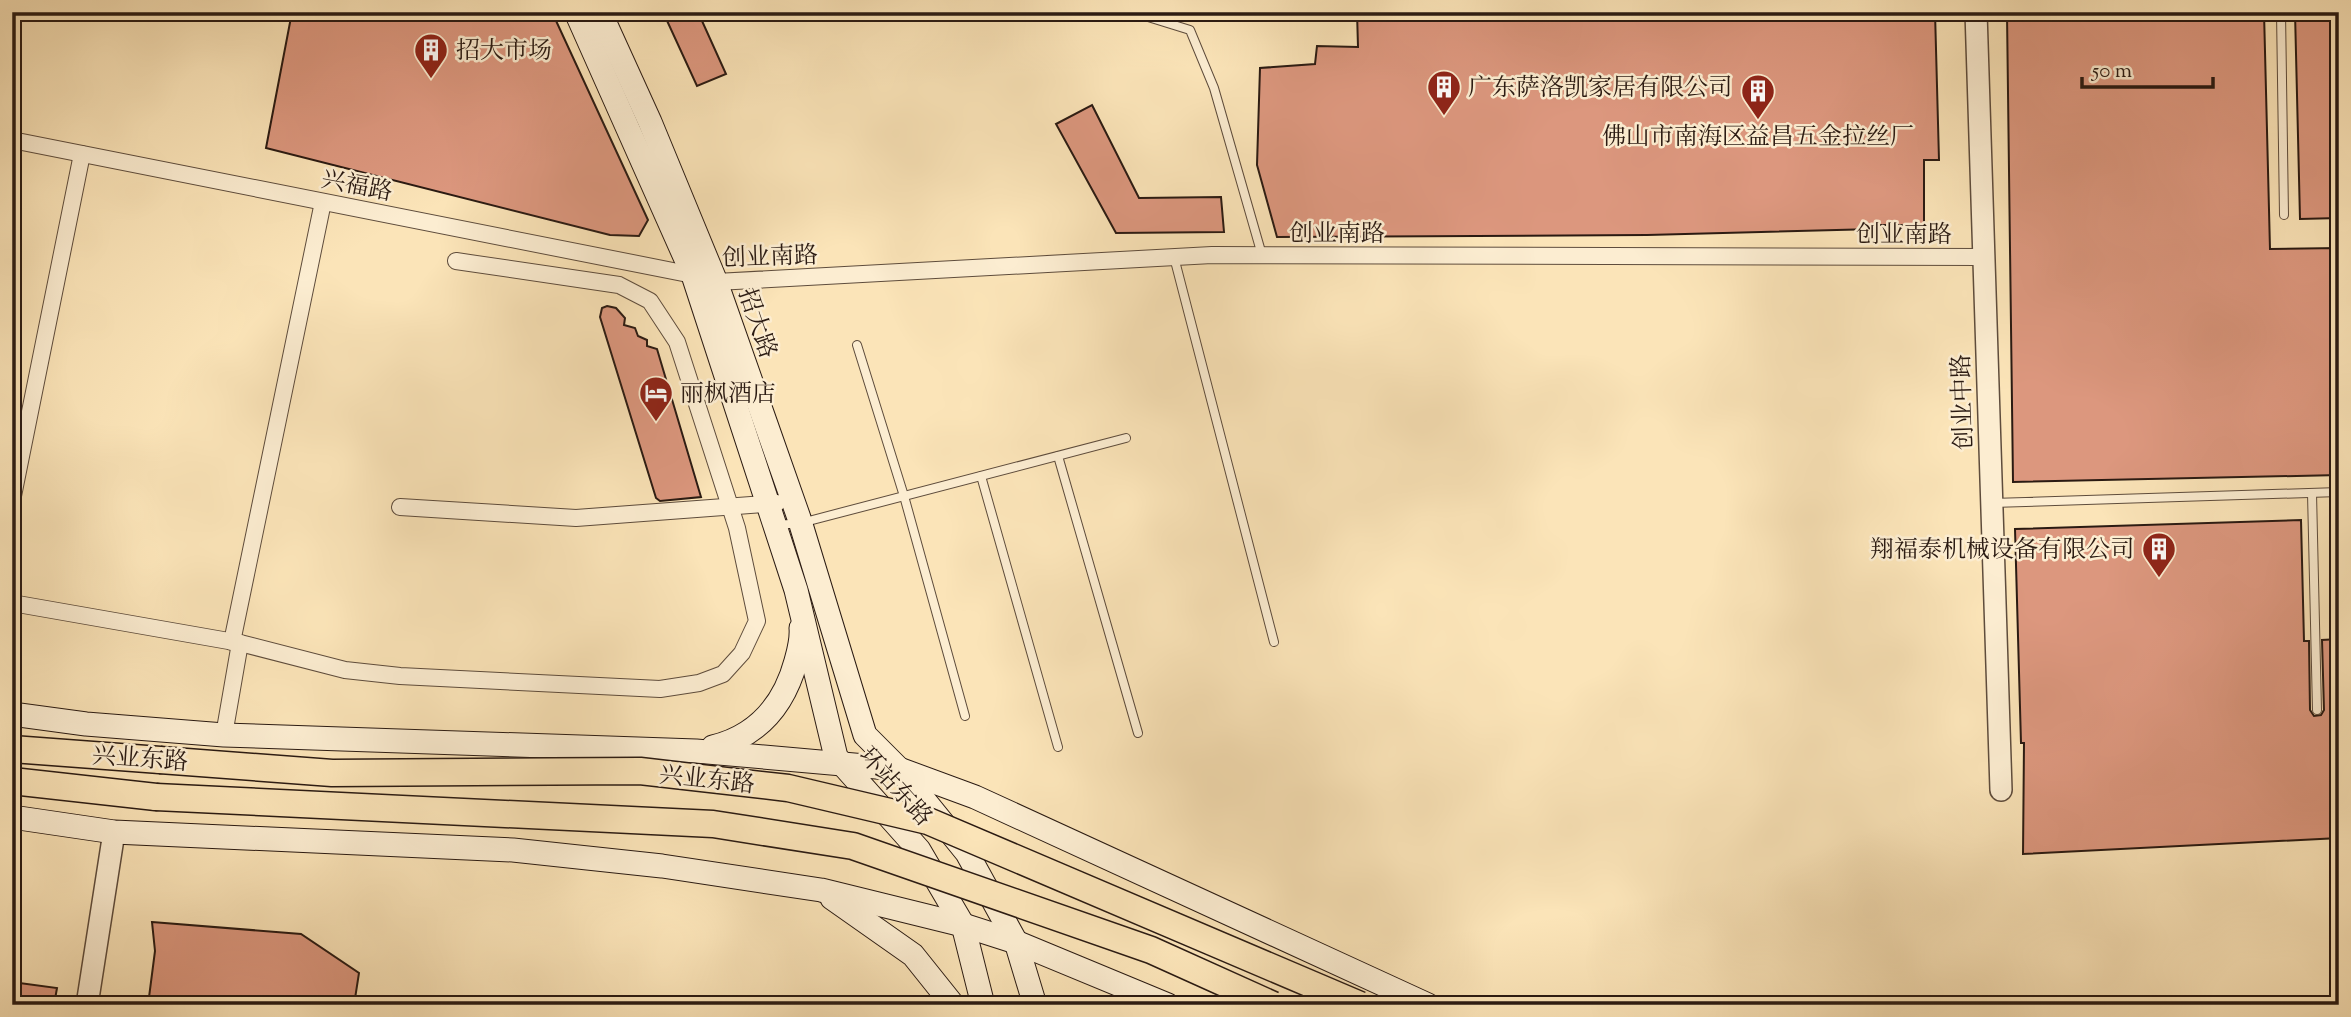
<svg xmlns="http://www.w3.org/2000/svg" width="2351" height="1017" font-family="'Sorts Mill Goudy','Noto Serif SC',serif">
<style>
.building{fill:#dc977e;stroke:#2a1a12;stroke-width:2}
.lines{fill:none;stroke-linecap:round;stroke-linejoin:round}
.service-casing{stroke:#5e4c3c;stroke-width:10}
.minor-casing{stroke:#5e4c3c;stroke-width:18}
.tertiary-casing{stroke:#5e4c3c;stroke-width:24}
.secondary-casing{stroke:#2a1a12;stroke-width:25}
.primary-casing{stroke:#2a1a12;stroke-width:29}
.service{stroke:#fcedd1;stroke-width:8}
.minor{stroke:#fcedd1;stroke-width:16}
.tertiary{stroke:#fcedd1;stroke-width:21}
.secondary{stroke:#fcedd1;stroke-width:23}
.primary{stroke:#fbe4b8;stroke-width:26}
.primary-bridge-casing{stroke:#2a1a12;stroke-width:29;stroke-linecap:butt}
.primary-bridge{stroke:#fbe4b8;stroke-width:26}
.labels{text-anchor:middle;stroke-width:5;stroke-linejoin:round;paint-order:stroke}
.poi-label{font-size:24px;fill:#2a1a12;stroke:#fcedd1;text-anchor:start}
.street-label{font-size:24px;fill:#2a1a12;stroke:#fcedd1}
</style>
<rect width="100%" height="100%" fill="#fbe4b8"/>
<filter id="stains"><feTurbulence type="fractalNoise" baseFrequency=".00286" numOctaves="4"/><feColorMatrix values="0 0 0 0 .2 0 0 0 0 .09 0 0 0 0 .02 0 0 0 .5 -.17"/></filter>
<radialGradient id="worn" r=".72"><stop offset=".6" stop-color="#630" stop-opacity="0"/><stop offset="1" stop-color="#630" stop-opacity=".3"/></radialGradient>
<g class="building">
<polygon points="292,12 552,12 648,220 639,236 610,235 266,148"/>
<polygon points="663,12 698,12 726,74 697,86"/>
<polygon points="1357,12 1935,12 1939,160 1924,160 1924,225 1875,225 1875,229 1647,235 1277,237 1257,165 1260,68 1315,64 1317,46 1358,47"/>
<polygon points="2087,12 2264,12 2270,249 2339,248 2339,475 2013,482 2007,14"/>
<polygon points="2295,12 2339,12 2339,218 2300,219"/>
<polygon points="1092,105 1139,198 1221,197 1224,232 1116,233 1056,124"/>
<polygon points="607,306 616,308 625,318 624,325 635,328 638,336 647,340 647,346 657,349 701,497 660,501 656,498 600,317 602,308"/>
<polygon points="2301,520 2304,641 2309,641 2310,710 2314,716 2321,715 2324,710 2322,640 2339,639 2339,838 2023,854 2024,743 2021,743 2015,529"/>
<polygon points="152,922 301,934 359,973 354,1005 148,1005 155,951"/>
<polygon points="12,982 57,988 54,1005 12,1005"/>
</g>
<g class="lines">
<g class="service-casing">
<g id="service">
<polyline points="1132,12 1190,30 1214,88 1262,255"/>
<polyline points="2281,12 2284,215"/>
<polyline points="1174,257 1274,642"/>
<polyline points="857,345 904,496 965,716"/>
<polyline points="1058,456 1138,733"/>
<polyline points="981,476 1058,747"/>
<polyline points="2312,493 2317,710"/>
<polyline points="1992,503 2339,492"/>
<polyline points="778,525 801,523 1126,438"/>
</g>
</g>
<g class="minor-casing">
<g id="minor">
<polyline points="12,140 693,275 716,282 1212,255 1984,257"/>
<polyline points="12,501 82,154"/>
<polyline points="400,507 576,518 777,503"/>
<polyline points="12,603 240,643 224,735"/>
<polyline points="232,642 323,202"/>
<polyline points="240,643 345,670 400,676 660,689 699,683 723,674 742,653 757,621 737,528 677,342 650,301 619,285 456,261"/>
</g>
</g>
<g class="tertiary-casing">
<g id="tertiary">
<polyline points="1976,12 2001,790"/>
<polyline points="87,1005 114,832"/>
</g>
</g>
<g class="secondary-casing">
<g id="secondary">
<polyline points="576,12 693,275 796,590 836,757 919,850 963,925 983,1005"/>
<polyline points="600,12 650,122 716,282 799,518 865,735 899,769 967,853 1016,942 1035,1005"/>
<polyline points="12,714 86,724 224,735 696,751 899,769 975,797 1428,1005"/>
<path d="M 713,747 C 758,736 784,705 796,661 C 799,650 802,640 801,628"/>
<polyline points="12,817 114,832 513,850 662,866 821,890 963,925 1016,942 1168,1005"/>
<polyline points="832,898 913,955 953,1005"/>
</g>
</g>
<g class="primary-casing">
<g id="primary">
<polyline points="12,749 160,760"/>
<polyline points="12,781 156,797"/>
</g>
</g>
<use href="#service" class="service"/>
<use href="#minor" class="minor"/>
<use href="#tertiary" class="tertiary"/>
<use href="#secondary" class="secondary"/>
<use href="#primary" class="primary"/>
<g class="primary-bridge-casing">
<g id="primary-bridge">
<polyline points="160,760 332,773 640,771 788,788 928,821 1360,1005"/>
<polyline points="156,797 713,824 853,846 1151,950 1273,1005"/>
</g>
</g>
<use href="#primary-bridge" class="primary-bridge"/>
</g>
<defs>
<g id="building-pin" transform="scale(1.75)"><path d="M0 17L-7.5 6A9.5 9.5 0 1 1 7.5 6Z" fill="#8f2418" stroke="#fcedd1"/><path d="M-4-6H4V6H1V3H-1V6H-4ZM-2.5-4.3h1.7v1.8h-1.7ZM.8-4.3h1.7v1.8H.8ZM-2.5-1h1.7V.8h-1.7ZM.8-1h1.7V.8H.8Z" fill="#fff"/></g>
<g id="hotel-pin" transform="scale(1.75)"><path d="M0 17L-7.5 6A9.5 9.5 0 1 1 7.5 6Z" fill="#8f2418" stroke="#fcedd1"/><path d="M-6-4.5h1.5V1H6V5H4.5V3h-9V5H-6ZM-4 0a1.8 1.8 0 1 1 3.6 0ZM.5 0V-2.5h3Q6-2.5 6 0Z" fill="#fff"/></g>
</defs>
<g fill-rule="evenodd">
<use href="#building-pin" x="431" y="50"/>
<use href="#building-pin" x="1444" y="87"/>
<use href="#building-pin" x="1758" y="91"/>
<use href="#hotel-pin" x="656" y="393"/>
<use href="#building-pin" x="2159" y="549"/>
</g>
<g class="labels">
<g class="poi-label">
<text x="456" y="58">招大市场</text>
<text x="1468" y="95">广东萨洛凯家居有限公司</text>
<text x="1758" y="144" text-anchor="middle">佛山市南海区益昌五金拉丝厂</text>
<text x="680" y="401">丽枫酒店</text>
<text x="2134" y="557" text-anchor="end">翔福泰机械设备有限公司</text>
</g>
<g class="street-label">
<text transform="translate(357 185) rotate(11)" y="8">兴福路</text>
<text x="1337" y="241">创业南路</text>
<text x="1904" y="242">创业南路</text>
<text transform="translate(770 256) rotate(-2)" y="8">创业南路</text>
<text transform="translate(758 323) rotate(71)" y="8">招大路</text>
<text transform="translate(1962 402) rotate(-92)" y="8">创业中路</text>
<text transform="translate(140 758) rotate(4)" y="8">兴业东路</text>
<text transform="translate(707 779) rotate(6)" y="8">兴业东路</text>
<text transform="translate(896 786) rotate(48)" y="8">环站东路</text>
</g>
</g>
<rect width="2351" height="1017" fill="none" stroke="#fbe4b8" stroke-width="42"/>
<rect x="14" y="14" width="2323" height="989" fill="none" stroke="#2a1a12" stroke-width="3.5"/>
<rect x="21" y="21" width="2309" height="975" fill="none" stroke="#2a1a12" stroke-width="2"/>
<path d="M2082 77v10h131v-10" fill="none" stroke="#2a1a12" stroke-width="3.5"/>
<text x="2092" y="77" font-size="21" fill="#2a1a12" stroke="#fcedd1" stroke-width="5" paint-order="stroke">50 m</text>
<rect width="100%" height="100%" filter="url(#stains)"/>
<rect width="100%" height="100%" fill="url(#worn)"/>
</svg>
